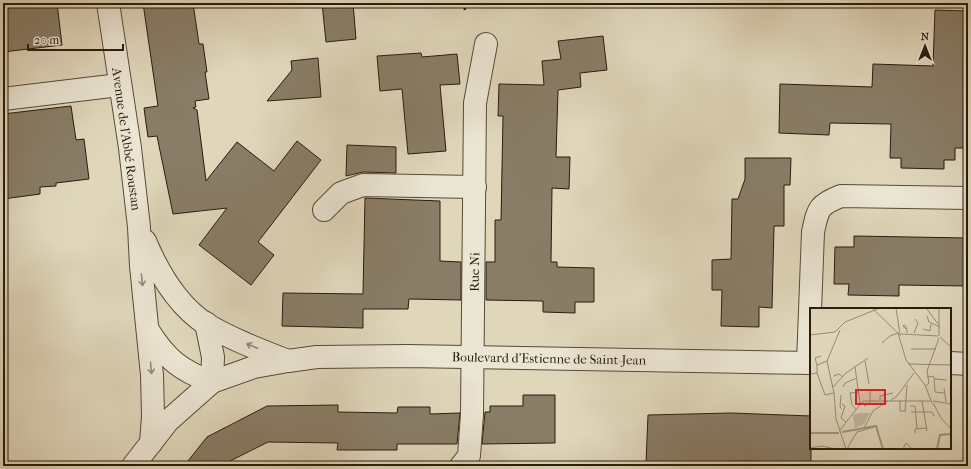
<svg xmlns="http://www.w3.org/2000/svg" width="971" height="469" font-family="'IM FELL French Canon',serif">
<style>
.building{fill:#897d67;stroke:#2a1b0d}
.lines{fill:none;stroke-linecap:round;stroke-linejoin:round}
.street-casing{stroke:#584a38;stroke-width:24}
.path{stroke:#2a1b0d;stroke-width:2.5;stroke-dasharray:3 2;stroke-linecap:butt}
.street{stroke:#ebe5d3;stroke-width:22}
.oneway{stroke:#948a7a}
.labels{text-anchor:middle;stroke-width:4;stroke-linejoin:round;paint-order:stroke}
.street-label{font-size:13px;fill:#2a1b0d;stroke:#ebe5d3}
.inset-river{fill:none;stroke:#a29780;stroke-width:2}
.inset-road{fill:none;stroke:#978c75;stroke-width:1}
.view{fill:#d62828;fill-opacity:0.15;stroke:#d62828;stroke-width:2}
.inset-edge{fill:none;stroke:#2a1b0d;stroke-width:2}
</style>
<rect width="100%" height="100%" fill="#e0d7bb"/>
<filter id="stains"><feTurbulence type="fractalNoise" baseFrequency=".005" numOctaves="4"/><feColorMatrix values="0 0 0 0 .2 0 0 0 0 .09 0 0 0 0 .02 0 0 0 .5 -.17"/></filter>
<radialGradient id="worn" r=".72"><stop offset=".6" stop-color="#630" stop-opacity="0"/><stop offset="1" stop-color="#630" stop-opacity=".3"/></radialGradient>
<g class="building">
<polygon points="3,3 57,3 62,45 3,52"/>
<polygon points="143,3 193,3 199,44 203,44 207,72 205,72 209,99 195,101 196,107 193,108 197,110 206,181 237,142 274,171 297,141 321,160 258,242 274,255 251,285 199,245 227,208 173,214 157,136 148,137 146,123 144,108 158,106"/>
<polygon points="322,3 353,3 356,39 326,42"/>
<polygon points="935,10 968,11 968,148 955,148 955,160 944,160 944,169 901,168 901,158 890,158 891,124 830,123 829,135 779,133 780,84 872,87 873,64 933,66"/>
<polygon points="603,36 607,70 580,73 581,87 558,90 556,157 570,157 569,189 552,188 551,262 557,262 557,267 594,268 594,302 575,302 575,313 543,312 543,301 486,300 486,262 495,262 495,220 501,220 503,116 498,116 499,84 544,85 542,61 561,59 558,41"/>
<polygon points="421,53 422,57 457,54 460,84 440,85 446,151 408,154 402,89 380,91 377,56"/>
<polygon points="318,58 321,97 267,101 292,70 291,61"/>
<polygon points="71,106 76,140 84,139 89,179 56,183 56,186 40,187 40,194 3,199 3,114"/>
<polygon points="347,145 396,147 396,173 363,172 346,176"/>
<polygon points="745,158 791,158 790,185 784,185 784,226 774,226 772,308 759,307 759,327 721,326 722,290 712,290 712,260 731,259 732,199 738,199 745,179"/>
<polygon points="365,198 440,201 440,261 461,262 461,300 409,299 408,309 363,309 363,328 282,326 283,293 363,294"/>
<polygon points="854,236 968,238 968,286 899,285 899,296 848,295 849,284 834,284 835,247 854,247"/>
<polygon points="523,395 555,395 555,443 482,444 485,412 490,412 490,406 523,406"/>
<polygon points="338,405 338,412 397,413 398,407 430,407 430,414 460,413 457,444 397,444 397,450 337,450 338,443 268,442 220,466 184,466 207,437 267,406"/>
<polygon points="731,413 811,416 811,463 745,461 646,463 648,415"/>
</g>
<g class="lines">
<g class="street-casing">
<g id="street">
<polyline points="108,3 130,148 139,227 141,266 152,375 153,416 151,443"/>
<polyline points="3,99 119,85"/>
<polyline points="324,210 341,193 363,185 475,187"/>
<path d="M 145,241 C 158,272 177,305 206,324 C 231,339 260,350 288,361"/>
<polyline points="206,323 213,357 212,382"/>
<path d="M 148,330 C 166,359 181,371 212,382"/>
<path d="M 808,363 L 813,232 C 818,209 818,205 841,196 L 968,198"/>
<polyline points="950,363 968,364"/>
<polyline points="133,466 168,421 212,382 254,367 288,361 317,357 407,356 811,363"/>
<polyline points="461,466 469,456 472,414 475,103 486,44"/>
</g>
</g>
<polyline class="path" points="464,3 465,10"/>
<use href="#street" class="street"/>
</g>
<defs><path id="oneway-shaft" d="M-6 0H5M1.5-3L5.5 0L1.5 3" fill="none" stroke-width="1.6" stroke-linecap="round" stroke-linejoin="round"/></defs>
<g class="oneway">
<use href="#oneway-shaft" transform="translate(142 280) rotate(84)"/>
<use href="#oneway-shaft" transform="translate(252 346) rotate(-157)"/>
<use href="#oneway-shaft" transform="translate(151 368) rotate(85)"/>
</g>
<g class="labels">
<g class="street-label">
<text transform="translate(127 139) rotate(82)" y="5">Avenue de l'Abbé Roustan</text>
<text transform="translate(474 272) rotate(-89)" y="5">Rue Ni</text>
<text transform="translate(549 358) rotate(1)" y="5">Boulevard d'Estienne de Saint-Jean</text>
</g>
</g>
<g transform="translate(810 308)">
<rect width="141" height="141" fill="#e0d7bb"/>
<path d="M 48,105 L 60,105 L 54,116 L 45,120 L 43,107 Z" fill="#c1b79d"/>
<path class="inset-river" d="M 0,123 L 1,125 L 29,125M 32,124 L 66,118 L 73,141M 127,141 L 130,127 L 141,126"/>
<path class="inset-road" d="M 62,0 L 91,28M 86,0 L 90,26M 116,0 L 129,17M 129,0 L 129,28M 117,8 L 119,14 L 130,19M 96,21 L 93,18 L 95,17 L 97,22 L 97,25M 113,21 L 120,23 L 121,16M 30,22 L 17,53 L 24,85 L 26,111 L 36,141M 88,25 L 96,52 L 115,77 L 122,95M 104,25 L 108,15 L 105,11M 91,26 L 128,28M 0,27 L 25,24 L 35,14 L 70,0M 130,29 L 141,39M 72,35 L 80,28 L 88,25M 101,41 L 126,41M 55,53 L 59,76M 98,56 L 141,57M 7,57 L 5,50 L 11,48M 45,59 L 50,95M 7,65 L 15,87 L 24,85M 0,66 L 7,65 L 7,57 L 17,53M 26,67 L 24,68 L 29,66 L 33,69M 117,68 L 124,69 L 125,84 L 134,85M 125,71 L 137,72M 116,78 L 119,75 L 117,63 L 129,30M 23,79 L 36,65 L 58,50M 33,79 L 35,75 L 47,70M 134,80 L 136,94M 31,87 L 30,99 L 32,101M 70,92 L 70,88 L 83,85M 80,93 L 87,88 L 104,65M 90,93 L 90,103 L 95,103M 112,93 L 117,123M 123,93 L 141,96M 123,95 L 131,110 L 141,121M 32,96 L 35,98 L 31,110 L 36,114M 54,98 L 60,95 L 60,83M 100,98 L 105,98 L 107,121M 46,101 L 42,97 L 40,85 L 49,84M 95,104 L 97,77M 101,104 L 122,104 L 124,108M 54,120 L 63,103 L 78,93M 30,122 L 53,93 L 120,93M 105,125 L 105,121 L 117,120M 0,140 L 12,138 L 26,141M 37,141 L 47,124 L 64,119M 93,141 L 96,135 L 102,141"/>
<path class="view" d="M 46,82 L 75,82 L 75,96 L 46,96 Z"/>
<rect width="141" height="141" class="inset-edge"/>
</g>
<rect width="971" height="469" fill="none" stroke="#e0d7bb" stroke-width="16"/>
<rect x="4" y="4" width="963" height="461" fill="none" stroke="#2a1b0d" stroke-width="2"/>
<rect x="8" y="8" width="955" height="453" fill="none" stroke="#2a1b0d"/>
<g transform="translate(925 46)" stroke="#ebe5d3" stroke-width="3" paint-order="stroke">
<path d="M0-3L7 15L0 10L-7 15Z" fill="#2a1b0d"/>
<text y="-6" font-size="11" font-weight="bold" text-anchor="middle" fill="#2a1b0d">N</text>
</g>
<path d="M28 44v6h95v-6" fill="none" stroke="#2a1b0d" stroke-width="2"/>
<text x="34" y="44" font-size="12" fill="#2a1b0d" stroke="#ebe5d3" stroke-width="3" paint-order="stroke">20 m</text>
<rect width="100%" height="100%" filter="url(#stains)"/>
<rect width="100%" height="100%" fill="url(#worn)"/>
</svg>
